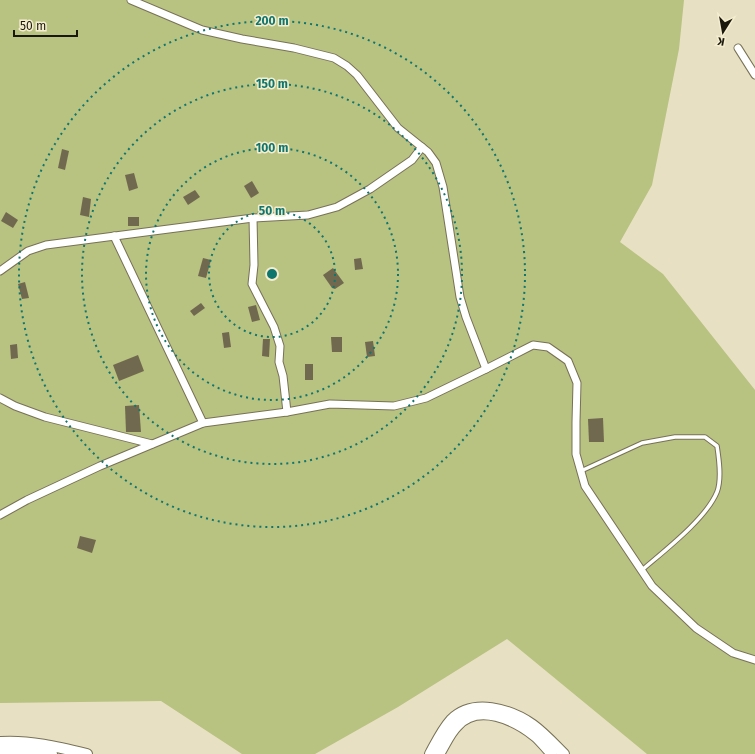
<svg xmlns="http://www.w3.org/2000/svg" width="755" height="754" font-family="'Fira Sans',sans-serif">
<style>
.green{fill:#b8c281}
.building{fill:#71694f}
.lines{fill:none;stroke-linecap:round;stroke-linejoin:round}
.service-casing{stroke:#787156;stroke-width:5.5}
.minor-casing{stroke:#787156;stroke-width:9}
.secondary-casing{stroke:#787156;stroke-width:12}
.service{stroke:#fff;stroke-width:3.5}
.minor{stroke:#fff;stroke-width:7}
.secondary{stroke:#fff;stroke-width:10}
.ring{fill:none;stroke:#0f766e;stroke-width:2;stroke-dasharray:2 4}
.centre{fill:#0f766e;stroke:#f5edcf;stroke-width:2}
.ring-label{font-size:12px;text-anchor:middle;font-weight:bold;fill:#0f766e;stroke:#f5edcf;stroke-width:3;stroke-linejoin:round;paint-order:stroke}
</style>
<rect width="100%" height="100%" fill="#e8e0c2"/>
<polygon class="green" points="0,0 684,0 679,49 652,185 620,242 663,274 755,390 755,754 647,754 507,639 398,707 315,754 242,754 161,701 0,703"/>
<g class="building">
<polygon points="62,149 69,151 65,170 58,168"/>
<polygon points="134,173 138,188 129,191 125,175"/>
<polygon points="252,181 259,193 251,198 244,186"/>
<polygon points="195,190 200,197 188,205 183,197"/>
<polygon points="83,197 91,199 89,217 80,215"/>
<polygon points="6,212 18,220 13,228 1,221"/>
<rect x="128" y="217" width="11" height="9"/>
<polygon points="203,258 211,260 206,278 198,276"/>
<polygon points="361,258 363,269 355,270 354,259"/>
<polygon points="333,268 344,283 335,289 332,288 323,275"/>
<polygon points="25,282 29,298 22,299 18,284"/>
<polygon points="201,303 205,308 194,316 190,311"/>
<polygon points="256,305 260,320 252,322 248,307"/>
<polygon points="229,332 231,347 224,348 222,333"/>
<polygon points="331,337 342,337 342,352 332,352"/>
<polygon points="263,339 270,339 269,357 262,356"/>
<polygon points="373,341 375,356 367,357 365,342"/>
<polygon points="17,344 18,358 11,359 10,345"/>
<polygon points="138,355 144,371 119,381 113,365"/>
<rect x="305" y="364" width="8" height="16"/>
<polygon points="139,405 141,432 126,432 125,406"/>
<polygon points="603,418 604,442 589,442 588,419"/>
<polygon points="80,536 96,540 92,553 77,548"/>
</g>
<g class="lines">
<g class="service-casing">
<path id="service" d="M 581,471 L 642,443 L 675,437 L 705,437 L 717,446 C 719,459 722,479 717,492 C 706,519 664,551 642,570"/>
</g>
<g class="minor-casing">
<g id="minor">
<polyline points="131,0 202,30 242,39 294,48 334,58 347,66 357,75 398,128 428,152 436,163 443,187 460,297 466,317 486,369"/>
<polyline points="738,48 755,75"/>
<polyline points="253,218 254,265 252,284 274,327 280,346 279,362 283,376 287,412"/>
<polyline points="114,236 203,423"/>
<polyline points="0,271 28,251 46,245 253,218 308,215 337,207 370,189 412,160 422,147"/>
<polyline points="0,398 15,406 45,417 152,444"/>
<polyline points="0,515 27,500 100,466 203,423 287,412 330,404 394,406 426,398 486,369 533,345 548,347 568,361 577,383 576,422 576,454 585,486 652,586 696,628 733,653 755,660"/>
</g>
</g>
<g class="secondary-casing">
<g id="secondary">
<path d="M 0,742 C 29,740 58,747 87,754"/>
<polyline points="0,749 20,749 52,754"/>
<path d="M 430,754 C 436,743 442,730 451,720 C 473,698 510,709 533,725 C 544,733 554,744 564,754"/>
<path d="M 439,754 C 445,745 449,734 457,726 C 478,702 515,720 535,736 C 541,741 546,748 552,754"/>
</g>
</g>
<use href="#service" class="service"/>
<use href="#minor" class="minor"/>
<use href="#secondary" class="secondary"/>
</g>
<g class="ring">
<circle cx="272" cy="274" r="63"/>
<circle cx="272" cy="274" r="126"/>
<circle cx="272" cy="274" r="190"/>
<circle cx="272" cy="274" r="253"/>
</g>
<circle cx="272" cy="274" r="6" class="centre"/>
<g class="ring-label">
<text x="272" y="25">200 m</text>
<text x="272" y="88">150 m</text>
<text x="272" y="152">100 m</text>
<text x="272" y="215">50 m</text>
</g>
<g transform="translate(723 32) rotate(191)" stroke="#f5edcf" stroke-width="3" paint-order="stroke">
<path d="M0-3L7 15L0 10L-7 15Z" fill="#1a170c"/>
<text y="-6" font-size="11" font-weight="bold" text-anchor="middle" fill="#1a170c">K</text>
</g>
<path d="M14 30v6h63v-6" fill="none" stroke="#1a170c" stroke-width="2"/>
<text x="20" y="30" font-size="12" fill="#1a170c" stroke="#f5edcf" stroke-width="3" paint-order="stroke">50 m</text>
</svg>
